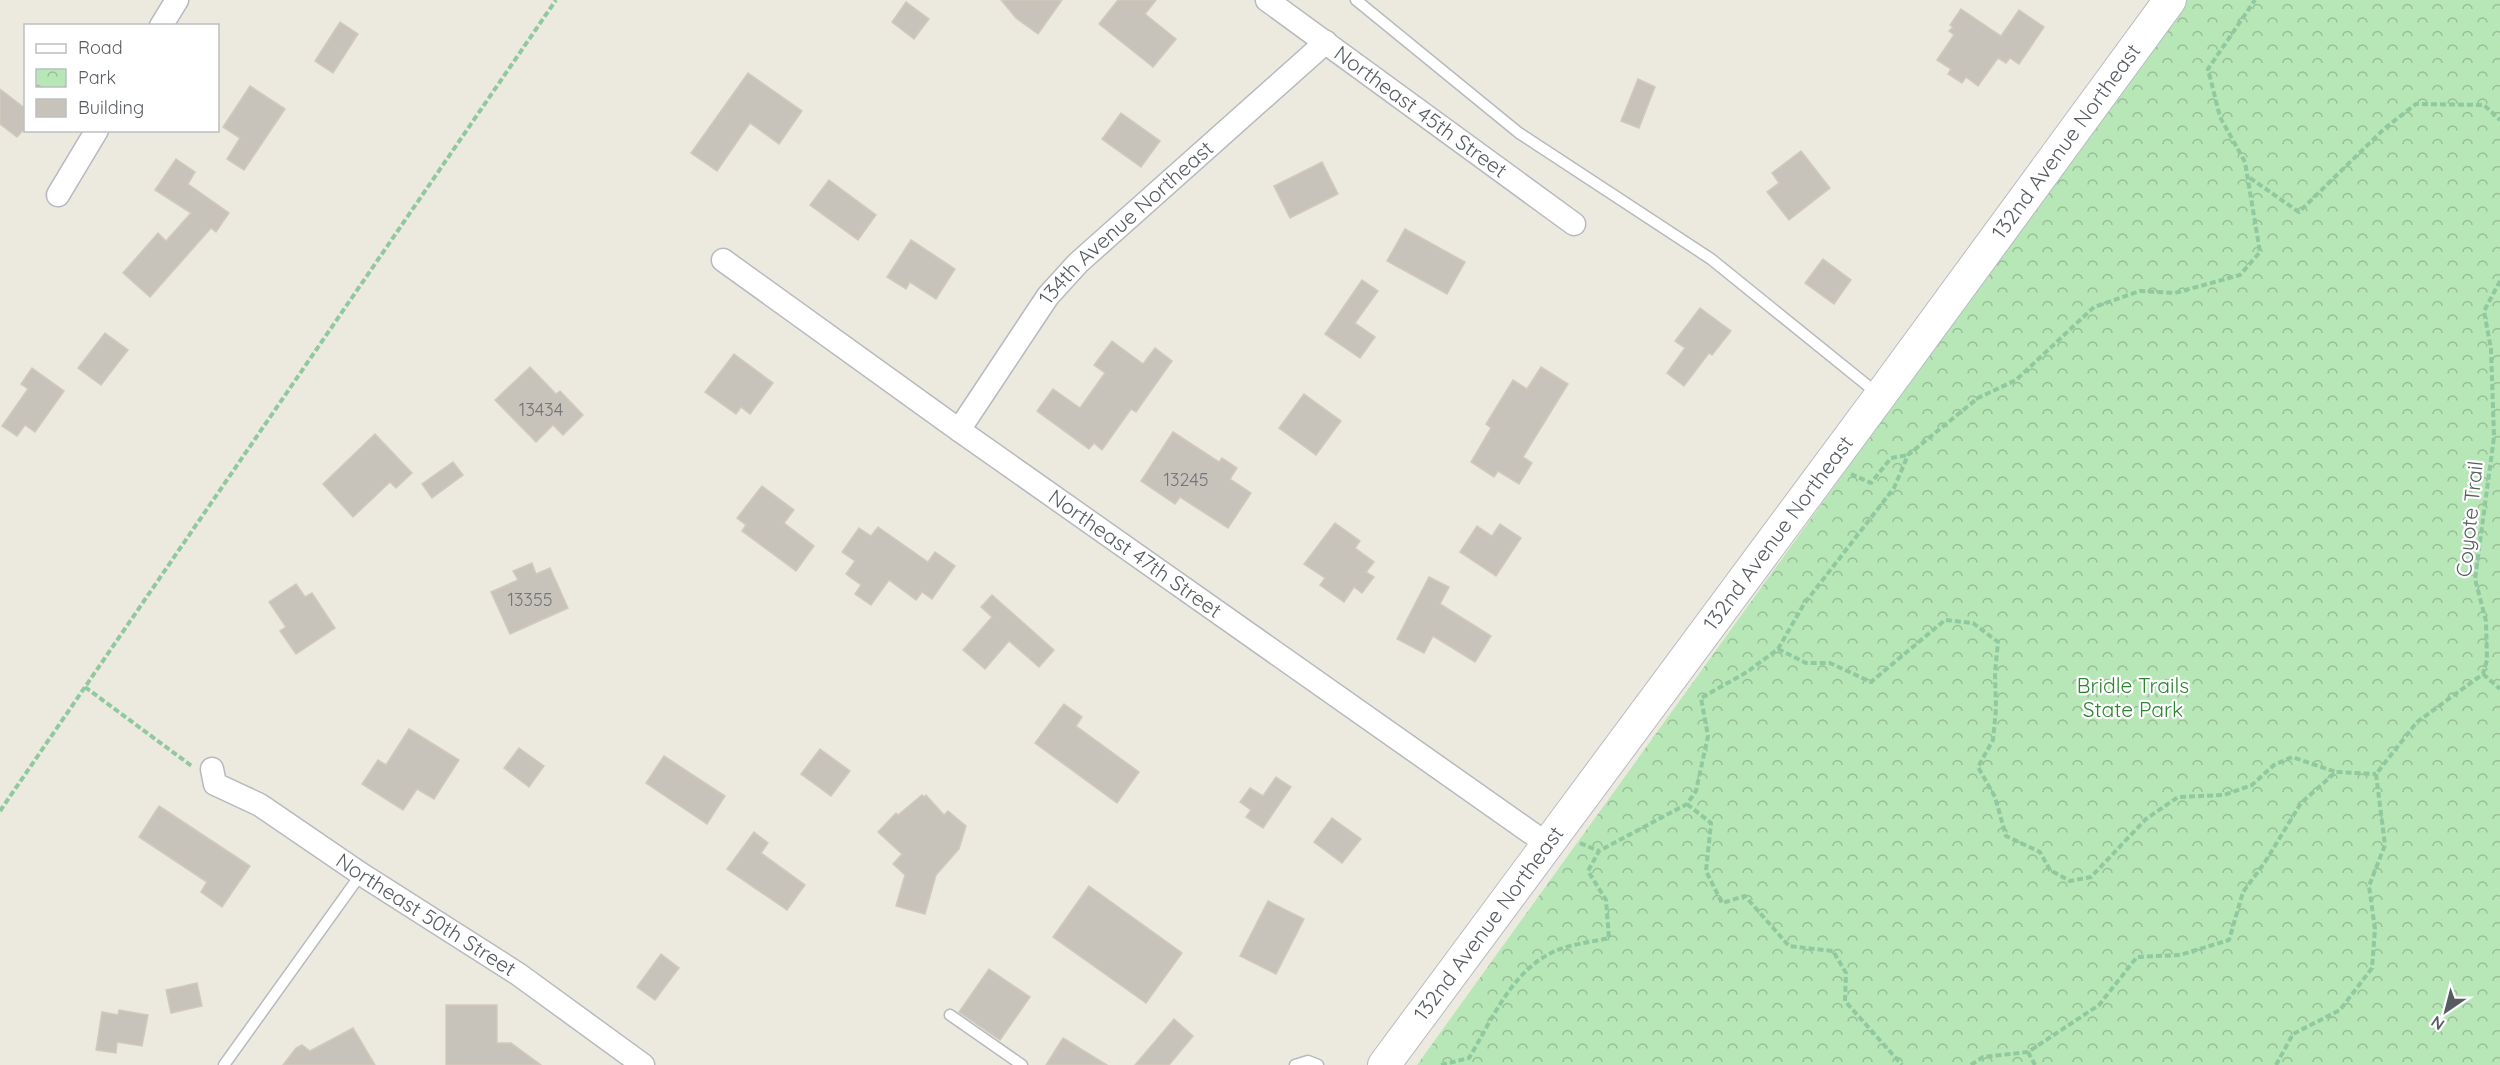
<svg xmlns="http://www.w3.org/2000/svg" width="2500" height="1065" font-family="Quicksand,sans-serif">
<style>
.park{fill:url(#park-crowns)}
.building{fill:#c7c3bb;stroke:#d1cabc;stroke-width:1.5}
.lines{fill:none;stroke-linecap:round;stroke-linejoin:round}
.lane-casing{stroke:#b6babf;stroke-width:13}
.street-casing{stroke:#b6babf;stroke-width:25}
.secondary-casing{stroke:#b7bbc2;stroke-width:34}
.path{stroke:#90c8a0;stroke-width:4;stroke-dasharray:6 3;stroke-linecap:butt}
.lane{stroke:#fff;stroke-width:10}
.street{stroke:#fff;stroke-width:22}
.secondary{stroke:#fff;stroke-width:32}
.labels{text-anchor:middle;stroke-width:4.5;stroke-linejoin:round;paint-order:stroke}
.number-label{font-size:18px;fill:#737678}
.street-label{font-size:21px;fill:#575c61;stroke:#fff}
.park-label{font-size:21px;fill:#2d8330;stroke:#fff}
</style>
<defs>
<pattern id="park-crowns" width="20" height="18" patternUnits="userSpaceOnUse" patternTransform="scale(1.5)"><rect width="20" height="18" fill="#b8e7b7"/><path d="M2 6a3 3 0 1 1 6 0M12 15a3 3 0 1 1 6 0" fill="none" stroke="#98be98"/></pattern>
</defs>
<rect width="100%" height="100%" fill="#ece9de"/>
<polygon class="park" points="2185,0 2500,0 2500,1065 1417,1065"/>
<g class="building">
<polygon points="1001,0 1062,0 1038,34 1016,18"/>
<polygon points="1118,0 1156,0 1145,14 1176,39 1153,67 1099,24"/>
<polygon points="906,2 929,19 914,39 892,22"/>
<polygon points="1961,9 2001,36 2019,10 2044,27 2019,64 2010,58 2006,63 1998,58 1978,86 1966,77 1962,83 1948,74 1951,69 1937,60 1954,35 1949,31 1953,27 1950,25"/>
<polygon points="340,22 358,34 333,73 315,61"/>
<polygon points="748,73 802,111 779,144 750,123 717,171 691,153"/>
<polygon points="1638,79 1655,87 1639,128 1621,121"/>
<polygon points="250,86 285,109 244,170 227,159 240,138 223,127"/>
<polygon points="0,89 26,109 26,127 17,137 0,124"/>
<polygon points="1121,113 1160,141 1141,167 1102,139"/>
<polygon points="1801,151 1830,188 1789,220 1767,192 1779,183 1772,173"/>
<polygon points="176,159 195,172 188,184 229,213 216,232 211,228 150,297 123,273 158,233 166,241 191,213 155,190"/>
<polygon points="1322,162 1338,194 1290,218 1274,186"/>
<polygon points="829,180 876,215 858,240 810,205"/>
<polygon points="1405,229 1465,262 1447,294 1387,261"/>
<polygon points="911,240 955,269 936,299 910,282 906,289 887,277"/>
<polygon points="1823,259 1851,280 1834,304 1805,283"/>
<polygon points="1362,280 1378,291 1355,323 1375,337 1360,358 1325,334"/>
<polygon points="1700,308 1731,331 1712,355 1709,353 1684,386 1667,373 1685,348 1675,341"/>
<polygon points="105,333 128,350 101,385 78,368"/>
<polygon points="1112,341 1143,364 1155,348 1172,361 1136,412 1131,409 1102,450 1094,443 1089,449 1037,411 1053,389 1080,408 1105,373 1094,365"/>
<polygon points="734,354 773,383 750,414 741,407 736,414 705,392"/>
<polygon points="530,367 556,394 560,391 583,415 563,435 553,425 536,442 495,400"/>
<polygon points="1541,367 1568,384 1523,457 1532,463 1519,484 1498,471 1494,477 1471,462 1491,428 1486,424 1513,380 1527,389"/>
<polygon points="32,368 64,391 35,432 25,425 17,436 2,426 28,389 21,384"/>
<polygon points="1304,394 1341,421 1316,455 1279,428"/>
<polygon points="1173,432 1219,462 1222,458 1237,468 1230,479 1251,493 1228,528 1180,497 1175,504 1141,481"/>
<polygon points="375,434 412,473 396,488 390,482 353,517 323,484"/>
<polygon points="453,462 463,475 432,498 422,484"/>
<polygon points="762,486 794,510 784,523 814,546 796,571 742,531 746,525 737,518"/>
<polygon points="1335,523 1360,541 1355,548 1374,562 1366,572 1374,577 1362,593 1354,587 1344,602 1320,585 1325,578 1304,564"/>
<polygon points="1500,524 1521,538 1496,576 1460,552 1477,526 1492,536"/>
<polygon points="878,527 928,562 935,552 955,566 932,599 922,592 916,600 889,580 871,605 855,594 861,585 846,574 855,561 842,552 859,528 871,536"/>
<polygon points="532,563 536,574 550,568 568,608 510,634 491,592 518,580 513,571"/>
<polygon points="1429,577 1449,587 1440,604 1491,636 1475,662 1433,636 1424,653 1397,639"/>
<polygon points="296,584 305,597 312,593 335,628 296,654 280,631 286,627 269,602"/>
<polygon points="992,595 1054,650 1039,667 1009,641 985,669 963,650 992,617 981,607"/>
<polygon points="1064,704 1082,717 1076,726 1139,772 1117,803 1035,743"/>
<polygon points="409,729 459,760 434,799 417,789 403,810 362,784 378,760 386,765"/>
<polygon points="519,748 544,766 529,787 504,768"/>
<polygon points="820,749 850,771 831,796 801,774"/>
<polygon points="664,756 725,796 707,824 646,783"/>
<polygon points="1276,777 1291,787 1263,828 1246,817 1251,810 1240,802 1250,788 1263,796"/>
<polygon points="922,795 924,797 926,795 944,815 948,811 966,826 959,849 936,875 925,914 896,906 905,875 893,864 902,854 878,832 896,813 898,815"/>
<polygon points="159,806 250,866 222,907 201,892 207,882 139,837"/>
<polygon points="1332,818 1361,839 1342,863 1314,842"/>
<polygon points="754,832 768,843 761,853 805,885 787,910 727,869"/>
<polygon points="1089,886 1182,953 1146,1003 1053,937"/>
<polygon points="1268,901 1304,919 1276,974 1240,956"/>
<polygon points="661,954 679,968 655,1000 637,987"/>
<polygon points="989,969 1030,997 1000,1040 959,1012"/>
<polygon points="197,983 202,1006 171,1013 166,990"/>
<polygon points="446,1005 497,1005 497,1043 511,1043 541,1065 446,1065"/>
<polygon points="119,1010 148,1015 142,1046 117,1042 116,1053 96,1050 102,1012 118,1015"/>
<polygon points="1174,1019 1193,1036 1169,1065 1135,1065"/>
<polygon points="353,1028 375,1065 283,1065 296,1048 302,1045 310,1051"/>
<polygon points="1063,1038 1107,1065 1046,1065"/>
</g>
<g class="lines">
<g class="lane-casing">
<g id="lane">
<polyline points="1356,0 1519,133 1711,259 1878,394"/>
<polyline points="950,1015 1022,1065"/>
<polyline points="224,1065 361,874"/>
<polyline points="1295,1065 1308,1061 1318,1065"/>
</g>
</g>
<g class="street-casing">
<g id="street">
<path id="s1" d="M 1267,0 L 1574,224"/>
<polyline points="161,26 177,0"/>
<polyline points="58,195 97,130"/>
<path id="s2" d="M 723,260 L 959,430 L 1547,844"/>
<path id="s3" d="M 959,430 L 1048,296 L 1078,263 L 1326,42"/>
<path id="s4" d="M 212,769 L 215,784 L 260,805 L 361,874 L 518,974 L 643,1065"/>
</g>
</g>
<g class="secondary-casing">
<g id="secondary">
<path id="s5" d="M 1384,1065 L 1880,396 L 2170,0"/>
</g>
</g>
<g class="path">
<polyline points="2250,178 2299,212 2385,128 2416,104 2484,105 2500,120"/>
<polyline points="1851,474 1871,483 1891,458 1908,455"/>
<polyline points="1778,649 1806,663 1830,663 1871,682 1945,620 1973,623 1998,642 1995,673 1996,709 1993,740 1978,767 1995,797 2006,836 2040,852 2050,870 2070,881 2091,877 2146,819 2178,797 2224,795 2252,785 2274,765 2292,757 2336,772"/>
<polyline points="2483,674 2500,689"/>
<polyline points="85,687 193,767"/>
<polyline points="1687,804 1711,823 1706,871 1722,903 1745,896 1789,946 1833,951 1846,973 1845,1001 1902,1065"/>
<polyline points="0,811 556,0"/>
<polyline points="1580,843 1599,851"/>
<polyline points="2028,1052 2035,1065"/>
<path d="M 1441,1065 L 1469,1058 C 1492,1020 1512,970 1555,951 C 1571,944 1592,942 1609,938 L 1606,900 L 1588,871 L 1599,851 L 1687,804 L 1696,791 L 1708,736 L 1701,698 L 1747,672 L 1778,649 L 1804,604 L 1894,488 L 1908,455 L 1978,398 L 2016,380 L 2094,307 L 2140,291 L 2175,293 L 2240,275 L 2260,252 L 2245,162 L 2220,117 L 2208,69 L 2255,0"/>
<polyline points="1971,1065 1983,1057 2028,1052 2099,1005 2137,957 2180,955 2229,940 2243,892 2265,862 2301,803 2336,772 2376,774"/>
<polyline points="2276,1065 2293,1034 2340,1010 2372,968 2375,929 2369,886 2385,845 2376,774 2417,722 2483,674 2487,660 2486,621 2475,579 2494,437 2491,349 2484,311 2500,281"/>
</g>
<use href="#lane" class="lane"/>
<use href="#street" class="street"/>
<use href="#secondary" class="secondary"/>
</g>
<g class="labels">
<g class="number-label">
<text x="541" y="416">13434</text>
<text x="1186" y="486">13245</text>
<text x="530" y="606">13355</text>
</g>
<g class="street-label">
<text dy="7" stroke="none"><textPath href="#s1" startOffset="190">Northeast 45th Street</textPath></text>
<text dy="7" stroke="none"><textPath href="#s5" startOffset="1148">132nd Avenue Northeast</textPath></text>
<text dy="7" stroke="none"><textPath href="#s3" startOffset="268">134th Avenue Northeast</textPath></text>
<text transform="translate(2470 519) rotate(-84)" y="7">Coyote Trail</text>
<text dy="7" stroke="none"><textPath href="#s5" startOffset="662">132nd Avenue Northeast</textPath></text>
<text dy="7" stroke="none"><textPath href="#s2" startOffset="506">Northeast 47th Street</textPath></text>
<text dy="7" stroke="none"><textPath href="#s4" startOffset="264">Northeast 50th Street</textPath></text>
<text dy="7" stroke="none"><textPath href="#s5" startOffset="176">132nd Avenue Northeast</textPath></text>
</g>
<g class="park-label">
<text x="2133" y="693">Bridle Trails<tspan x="2133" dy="24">State Park</tspan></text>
</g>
</g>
<rect x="24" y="24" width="195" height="108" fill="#ffffff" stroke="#bcbec0" stroke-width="1.5"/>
<rect x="36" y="44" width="30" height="9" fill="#ffffff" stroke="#bcbec0" stroke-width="1.5"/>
<text x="78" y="54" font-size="18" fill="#575c61">Road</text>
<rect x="36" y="69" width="30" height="18" fill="url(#park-crowns)" stroke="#bcbec0" stroke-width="1.5"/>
<text x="78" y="84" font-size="18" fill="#575c61">Park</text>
<rect x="36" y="99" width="30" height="18" fill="#c7c3bb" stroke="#bcbec0" stroke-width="1.5"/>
<text x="78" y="114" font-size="18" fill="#575c61">Building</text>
<g transform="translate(2446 1011) rotate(215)" stroke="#ffffff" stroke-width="4.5" paint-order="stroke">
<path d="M0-4.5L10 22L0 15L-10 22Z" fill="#575c61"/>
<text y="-9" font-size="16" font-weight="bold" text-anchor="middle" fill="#575c61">N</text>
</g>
</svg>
